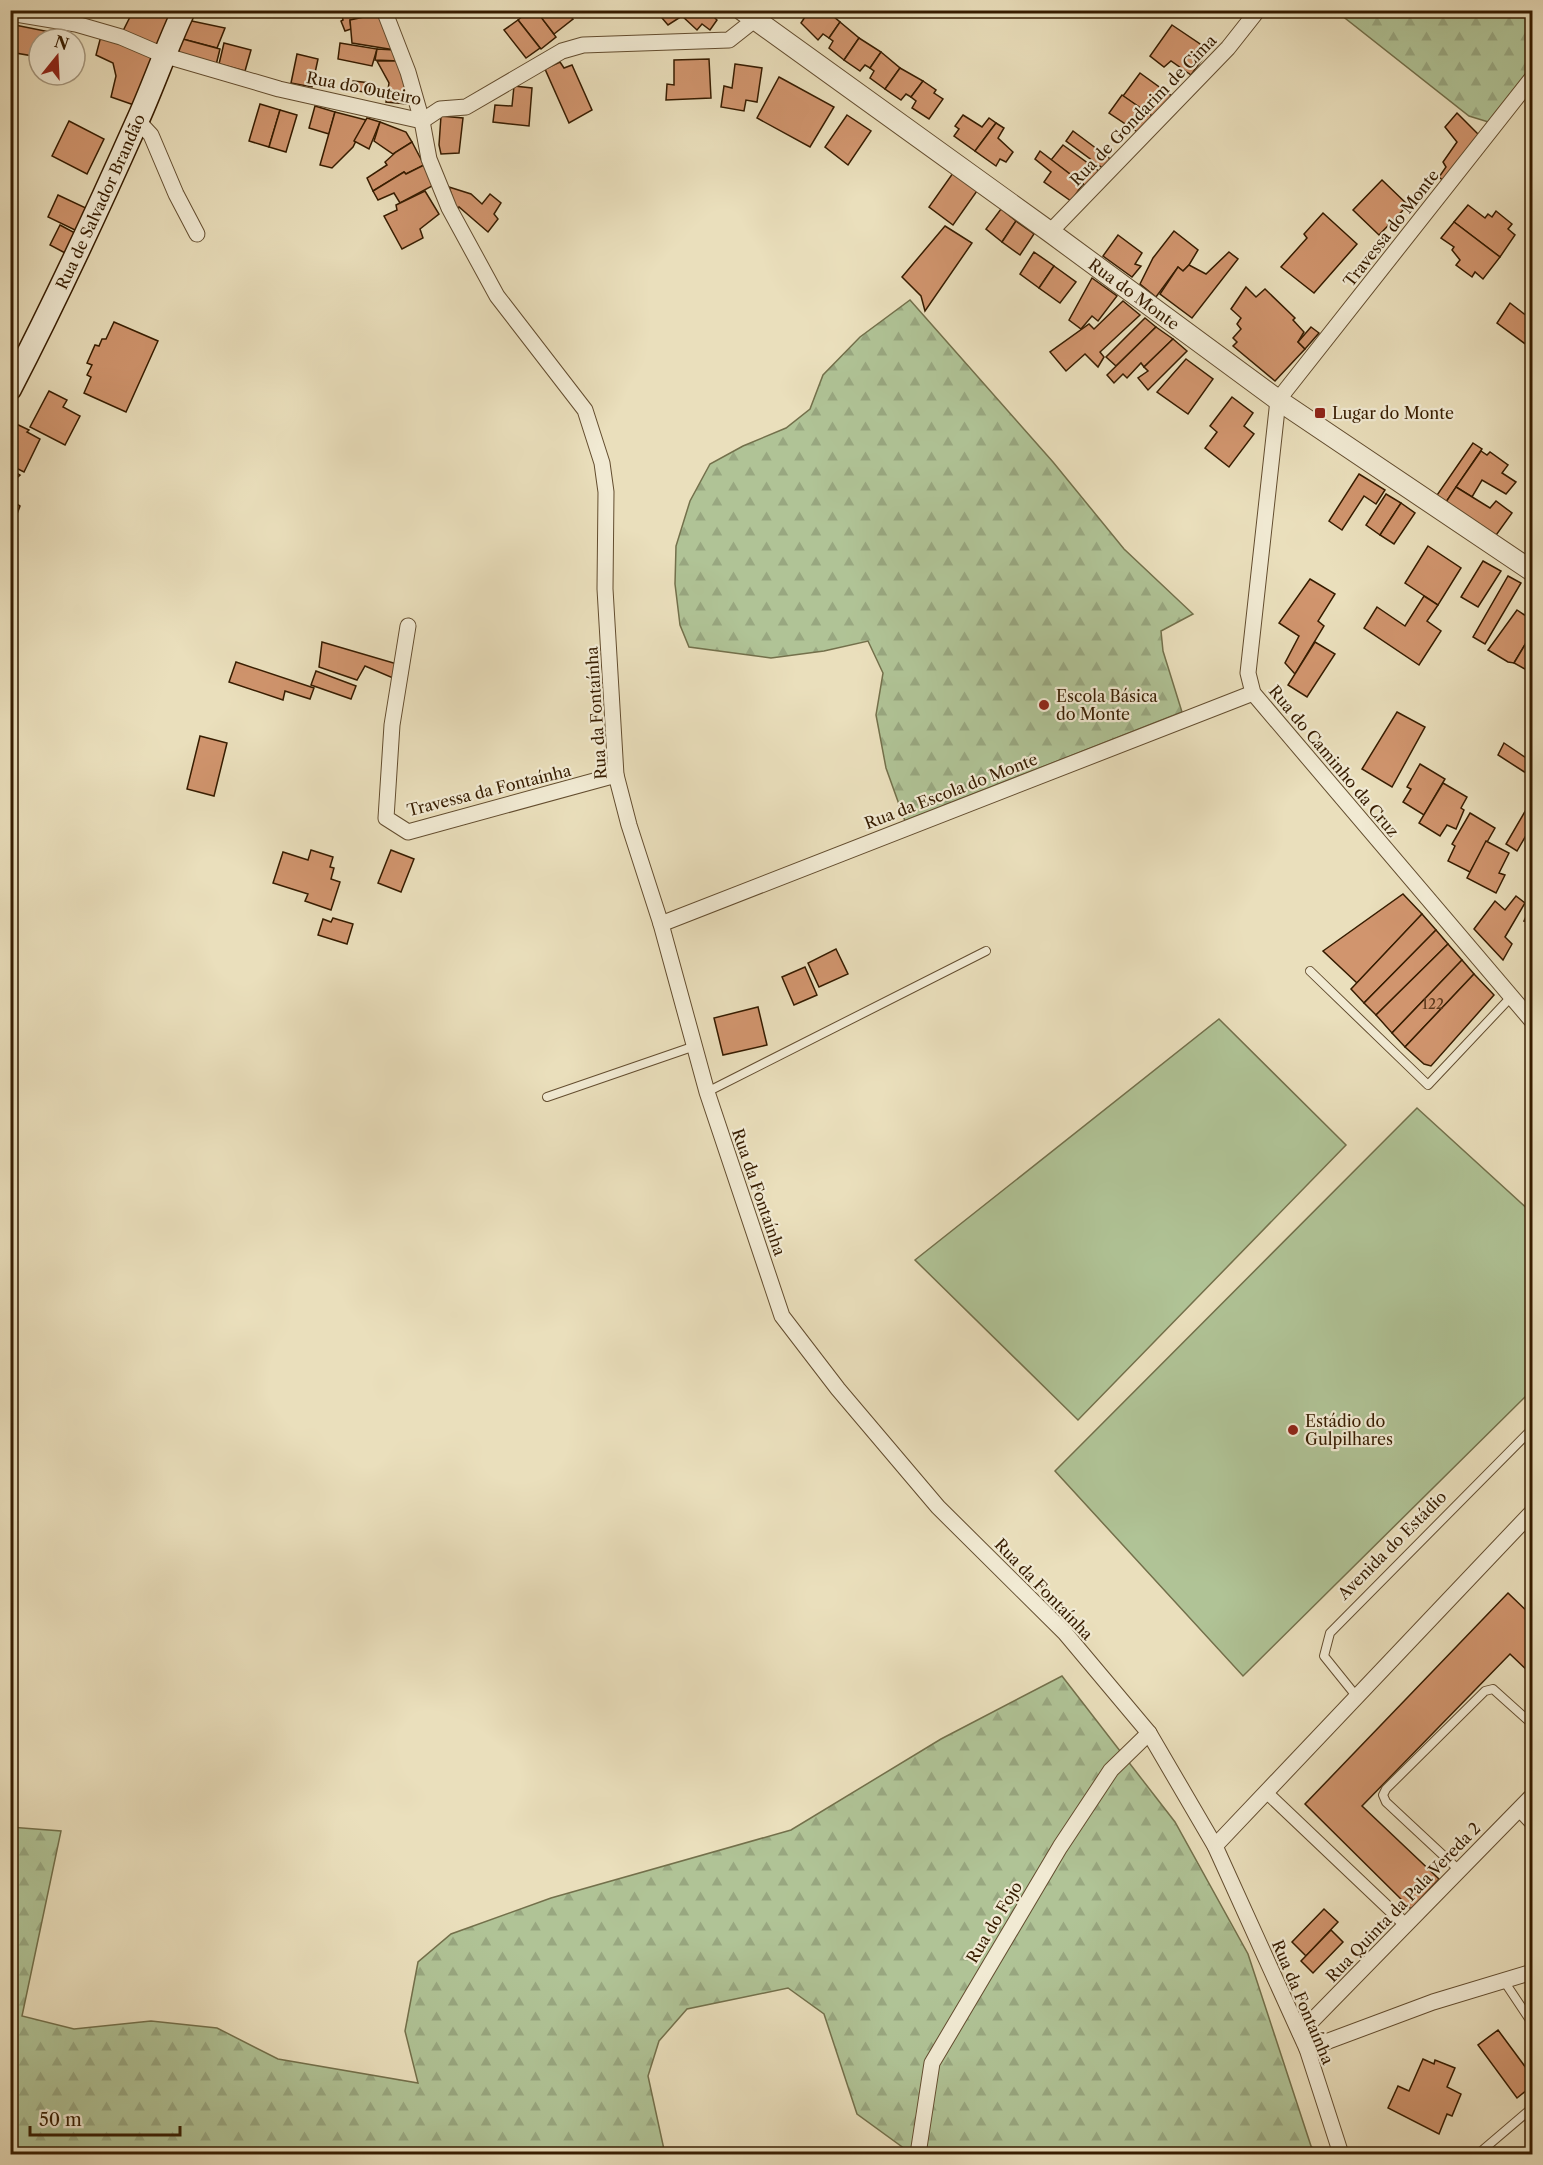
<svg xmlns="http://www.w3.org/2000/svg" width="1543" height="2165" font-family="'Libre Caslon Text',serif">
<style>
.forest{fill:url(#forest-firs);stroke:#73704b;stroke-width:1.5}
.green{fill:#b0c396;stroke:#73704b;stroke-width:1.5}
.building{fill:#d1956e;stroke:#361c00;stroke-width:1.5}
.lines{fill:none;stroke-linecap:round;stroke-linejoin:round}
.service-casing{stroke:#634d2f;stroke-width:10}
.pedestrian-casing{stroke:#634d2f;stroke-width:14}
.minor-casing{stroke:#634d2f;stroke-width:17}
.tertiary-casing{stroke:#634d2f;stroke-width:22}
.secondary-casing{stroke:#361c00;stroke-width:25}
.service{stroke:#f1ead3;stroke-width:8}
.pedestrian{stroke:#f1ead3;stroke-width:12}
.minor{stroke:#f1ead3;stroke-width:15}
.tertiary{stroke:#f1ead3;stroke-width:20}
.secondary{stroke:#f1ead3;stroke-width:22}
.poi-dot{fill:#8f2418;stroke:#f1ead3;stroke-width:2}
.labels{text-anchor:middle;stroke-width:4.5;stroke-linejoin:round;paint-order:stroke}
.number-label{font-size:14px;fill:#5d3a1c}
.street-label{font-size:16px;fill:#361c00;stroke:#f1ead3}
.poi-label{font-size:16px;fill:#361c00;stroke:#f1ead3;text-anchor:start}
</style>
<defs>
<pattern id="forest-firs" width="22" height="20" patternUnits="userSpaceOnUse" patternTransform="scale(1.5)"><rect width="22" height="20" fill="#b0c396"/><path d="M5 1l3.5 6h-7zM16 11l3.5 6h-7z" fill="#98a780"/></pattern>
</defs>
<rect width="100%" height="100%" fill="#eadfbc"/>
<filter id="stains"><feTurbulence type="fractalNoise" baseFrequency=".00333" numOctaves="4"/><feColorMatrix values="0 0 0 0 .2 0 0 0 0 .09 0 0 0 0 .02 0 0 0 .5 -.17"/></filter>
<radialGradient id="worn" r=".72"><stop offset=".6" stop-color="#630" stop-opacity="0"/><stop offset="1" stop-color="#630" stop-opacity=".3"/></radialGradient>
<g class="forest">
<polygon points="1336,11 1532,11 1532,92 1498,125 1469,116"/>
<polygon points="910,300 1053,462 1124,549 1193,614 1161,631 1163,651 1182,712 905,821 886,768 876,715 883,673 868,641 824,651 771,658 689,647 680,625 675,584 676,546 690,501 710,464 743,446 786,428 810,409 823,375 860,337"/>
<polygon points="1062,1676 1175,1822 1248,1954 1311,2146 1318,2154 912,2154 857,2114 824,2014 788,1988 687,2009 659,2041 648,2076 665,2154 11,2154 10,1827 61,1831 22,2016 74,2029 151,2021 217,2028 278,2059 418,2083 405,2031 418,1962 451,1934 551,1898 791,1830 941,1739"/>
</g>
<g class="green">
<polygon points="1219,1019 1346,1145 1078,1420 915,1260"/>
<polygon points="1417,1108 1532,1213 1532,1390 1243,1676 1055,1471"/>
</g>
<g class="building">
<polygon points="149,10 174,10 157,47 123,31 133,11 146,17"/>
<polygon points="341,10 377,10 378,14 350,20 351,29 345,31 341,21 343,20"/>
<polygon points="530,10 536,10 556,37 541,49 518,20"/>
<polygon points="566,10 573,19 554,34 537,12"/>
<polygon points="707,10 717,20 710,30 702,24 697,30 682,16 668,25 656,11"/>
<polygon points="801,10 821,10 826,14 828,12 840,22 829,38 823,34 818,40 801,23 805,17"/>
<polygon points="378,14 395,50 352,43 350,20"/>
<polygon points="187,20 225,28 217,48 179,38"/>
<polygon points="518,20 540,48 526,58 504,30"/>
<polygon points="840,22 859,38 844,60 829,48 833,41 829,38"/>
<polygon points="10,24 65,35 64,39 39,39 39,57 10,52"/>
<polygon points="1172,25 1209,50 1191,75 1171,61 1164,67 1150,56"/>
<polygon points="101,36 153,58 134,105 111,97 116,76 113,63 96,55"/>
<polygon points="179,38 220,49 216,65 173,55"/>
<polygon points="859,38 881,52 870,68 865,65 860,71 844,60"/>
<polygon points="224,43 251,50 245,71 219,64"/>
<polygon points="340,43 377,49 372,66 338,59"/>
<polygon points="377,49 395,50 399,61 375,60"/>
<polygon points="881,52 900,68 885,89 870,78 874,71 870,68"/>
<polygon points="297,54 318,59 312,87 291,83"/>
<polygon points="709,59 711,98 666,100 667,84 674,85 674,60"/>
<polygon points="377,61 399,61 409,85 407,104 386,102 389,83"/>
<polygon points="560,62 564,68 572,65 592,110 569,123 545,69"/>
<polygon points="735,64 762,68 757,102 746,100 744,111 721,107 724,86 732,88"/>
<polygon points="900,68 923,81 911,97 906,94 901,100 885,89"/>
<polygon points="1140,73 1173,97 1155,118 1123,96"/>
<polygon points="779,77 834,107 810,147 757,118"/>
<polygon points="353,81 371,83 369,93 352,90"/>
<polygon points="923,81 936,90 934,93 943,99 929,119 912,108 916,101 911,97"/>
<polygon points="514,86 532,88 529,126 493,122 495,105 512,106"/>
<polygon points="1122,95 1155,118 1139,133 1109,113"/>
<polygon points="260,104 280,110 269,147 249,141"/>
<polygon points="315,106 335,112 329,134 309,128"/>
<polygon points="280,110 297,115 286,152 269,147"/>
<polygon points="335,112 366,120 353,147 332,168 320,165"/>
<polygon points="1457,113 1480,136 1446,183 1439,177 1446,167 1443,162 1457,142 1445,127"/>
<polygon points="847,115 871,131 848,165 825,147"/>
<polygon points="963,115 982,127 989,118 996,123 975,151 954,136 959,129 955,126"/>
<polygon points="441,116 463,118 459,153 441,154 439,145"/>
<polygon points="367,118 380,122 369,149 354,141"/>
<polygon points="69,121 104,139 87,174 52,156"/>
<polygon points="380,122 406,132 412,142 393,154 374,141"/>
<polygon points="996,123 1004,128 998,138 1013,152 1006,162 1000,159 996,166 975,151"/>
<polygon points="1073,131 1113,161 1104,169 1066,141"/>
<polygon points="412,142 424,165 406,174 404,172 373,191 367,178 387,165 385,162 396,152"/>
<polygon points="1063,145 1100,172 1087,187 1051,160"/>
<polygon points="1040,151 1083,184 1071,201 1044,182 1051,172 1035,159"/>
<polygon points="424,165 434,185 400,203 394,193 378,200 373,191 404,172 406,174"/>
<polygon points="953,173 977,191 953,225 929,207"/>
<polygon points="1382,180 1408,205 1379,235 1353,210"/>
<polygon points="449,187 471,194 482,204 490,194 501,203 494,214 498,219 488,232 459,207 457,211"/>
<polygon points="425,191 439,214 420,229 423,238 402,249 384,216 397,210 396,205"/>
<polygon points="58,195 88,209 77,231 48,217"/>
<polygon points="1468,205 1485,218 1488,214 1492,217 1496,211 1512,224 1508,229 1515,235 1500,257 1454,222"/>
<polygon points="1001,209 1016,221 1002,242 986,229"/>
<polygon points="1323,213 1357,244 1314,293 1281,267 1307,238 1304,234"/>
<polygon points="1016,221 1034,234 1020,255 1002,242"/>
<polygon points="1454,222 1500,257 1483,279 1475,272 1472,277 1456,265 1460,260 1452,250 1454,247 1441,238"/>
<polygon points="60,225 75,233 65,253 50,245"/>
<polygon points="945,226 972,243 925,311 921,296 902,277"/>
<polygon points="1174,231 1198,250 1189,265 1183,271 1178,267 1156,297 1140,284 1153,258"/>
<polygon points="1118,235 1142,253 1135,264 1141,266 1132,277 1103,256"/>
<polygon points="1034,252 1054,266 1039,288 1020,274"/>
<polygon points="1229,252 1238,259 1192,318 1160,294 1178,267 1183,271 1189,265 1206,274"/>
<polygon points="1054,266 1076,282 1060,303 1039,288"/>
<polygon points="1092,278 1117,296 1098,321 1092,316 1081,329 1069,320"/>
<polygon points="1246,287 1256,297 1265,289 1295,318 1293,320 1304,332 1298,342 1305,349 1275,381 1233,346 1237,342 1233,338 1241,329 1237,324 1241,318 1231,309"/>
<polygon points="1123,301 1140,315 1100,352 1104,357 1098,367 1085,354 1066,371 1050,352 1089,324 1094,329"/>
<polygon points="1510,303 1532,320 1532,339 1528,346 1497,323"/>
<polygon points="1145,318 1156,327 1116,366 1106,357"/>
<polygon points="114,322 158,341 126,412 84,393 91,377 87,375 92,365 87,363 95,345 99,346 102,339 106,339"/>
<polygon points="1156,327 1173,339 1144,367 1141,363 1127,378 1123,374 1114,383 1107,375"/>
<polygon points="1311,327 1319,333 1305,349 1298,342"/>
<polygon points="1173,339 1187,351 1148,390 1138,378 1148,371 1144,367"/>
<polygon points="1186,359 1213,379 1188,414 1157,392"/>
<polygon points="49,391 67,400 63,407 80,416 65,445 30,427"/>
<polygon points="1232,397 1253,413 1244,426 1254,434 1229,467 1205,448 1217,432 1210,426"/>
<polygon points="10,421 29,430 27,432 40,439 24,472 10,465"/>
<polygon points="1473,443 1482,449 1444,505 1435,498"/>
<polygon points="1481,451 1487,455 1490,452 1508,465 1502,473 1516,482 1506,494 1482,480 1472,497 1456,487"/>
<polygon points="10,469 20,475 10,484"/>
<polygon points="1359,474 1385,490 1376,504 1364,496 1342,530 1329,521"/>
<polygon points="1456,487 1490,508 1496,501 1512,513 1494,538 1444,505"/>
<polygon points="1386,494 1401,503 1380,535 1366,525"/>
<polygon points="10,499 20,506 14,522 10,521"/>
<polygon points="1401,503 1415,513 1394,544 1380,535"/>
<polygon points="1428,546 1461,568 1438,605 1405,583"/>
<polygon points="1483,561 1501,571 1478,607 1461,597"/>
<polygon points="1508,576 1521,583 1485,644 1473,637"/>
<polygon points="1310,579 1335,594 1318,621 1324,626 1295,674 1285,663 1299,636 1279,623"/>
<polygon points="1424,596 1438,605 1427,621 1441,631 1419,665 1364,628 1377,607 1405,626"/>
<polygon points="1517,610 1532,620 1532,633 1514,663 1508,662 1488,650"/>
<polygon points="1532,633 1532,673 1514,663"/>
<polygon points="322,642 397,664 393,678 365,666 357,680 319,667"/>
<polygon points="1315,642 1335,654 1307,697 1288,685"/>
<polygon points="236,662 314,688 310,699 285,691 283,700 229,682"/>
<polygon points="316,671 356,686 351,699 311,685"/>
<polygon points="1397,712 1425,727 1392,787 1362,769"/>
<polygon points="200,736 227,743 214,796 187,789"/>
<polygon points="1504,743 1532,762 1526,773 1498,755"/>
<polygon points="1420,764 1445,779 1424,815 1403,802 1411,789 1407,787"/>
<polygon points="1443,783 1467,797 1461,808 1464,810 1456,829 1447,825 1440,836 1419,823"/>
<polygon points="1530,803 1532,804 1532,825 1517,851 1506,844"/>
<polygon points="1470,813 1495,828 1470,872 1448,861 1455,846 1452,844"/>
<polygon points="1486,841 1509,853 1499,873 1505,875 1496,893 1467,878"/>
<polygon points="311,850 333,857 330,867 334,868 331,879 340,882 331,910 305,901 308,894 273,883 283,852 308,860"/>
<polygon points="391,850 414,859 401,892 378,883"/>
<polygon points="1403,894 1422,914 1357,983 1323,951"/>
<polygon points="1516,896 1525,903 1505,937 1512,944 1503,960 1474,929 1495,901 1505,910"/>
<polygon points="1532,903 1532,924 1524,921"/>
<polygon points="1422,914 1436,930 1364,1003 1351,989"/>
<polygon points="333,918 353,924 347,944 318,935 323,919 331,922"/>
<polygon points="1436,930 1448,944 1376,1015 1364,1003"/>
<polygon points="1448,944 1462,960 1392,1033 1376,1015"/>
<polygon points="836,949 848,974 819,987 808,963"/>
<polygon points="1462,960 1474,974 1405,1047 1392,1033"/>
<polygon points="805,967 817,995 794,1005 782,977"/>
<polygon points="1474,974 1494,995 1431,1066 1424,1064 1405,1047"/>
<polygon points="758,1007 767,1045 723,1055 714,1018"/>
<polygon points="1508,1593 1532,1616 1532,1675 1510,1654 1362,1806 1439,1879 1411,1909 1305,1804"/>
<polygon points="1324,1909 1338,1922 1306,1956 1292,1942"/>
<polygon points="1331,1930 1343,1942 1313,1973 1301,1961"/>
<polygon points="1498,2030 1532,2076 1532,2086 1517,2098 1478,2045"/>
<polygon points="1423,2059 1434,2064 1435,2060 1455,2068 1447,2087 1461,2094 1452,2116 1447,2114 1439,2134 1388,2108 1398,2086 1409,2091"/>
</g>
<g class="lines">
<g class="service-casing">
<g id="service">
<polyline points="1310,971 1428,1085 1511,997"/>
<polyline points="707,1092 986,951"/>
<polyline points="547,1097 695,1046"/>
<polyline points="1357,1697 1324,1656 1330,1633 1532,1429"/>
<polyline points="1518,1812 1532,1827"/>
<polyline points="1460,1871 1386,1802 1383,1795 1386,1789 1485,1691 1493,1689 1532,1724"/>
<polyline points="1504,1981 1532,2023"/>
<polyline points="1478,2154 1532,2108"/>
</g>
</g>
<g class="pedestrian-casing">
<polyline id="pedestrian" points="1266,1792 1406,1925"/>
</g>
<g class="minor-casing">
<g id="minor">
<polyline points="384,10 408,72 422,121 429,159 449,208 497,296 585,410 602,463 606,492 605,589 616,775 629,825 661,924 707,1092 782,1316 838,1389 938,1507 1065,1633 1149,1733 1215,1846 1307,2049 1341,2154"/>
<polyline points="10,13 76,24 121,37 163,55 279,89 422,121 440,109 466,107 562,51 583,45 729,40 767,10"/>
<polyline points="1532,78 1278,400 1248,673 1253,693 1532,1021"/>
<polyline points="138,121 151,135 176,194 197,234"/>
<polyline points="1050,232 1228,48 1258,10"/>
<polyline points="408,626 392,725 386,818 408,832 616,775"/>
<polyline points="661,924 1253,693"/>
<polyline points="1215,1846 1532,1512"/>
<polyline points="1300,2033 1532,1796"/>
<polyline points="1307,2049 1433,2002 1532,1972"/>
<polyline points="918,2154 932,2063 1060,1847 1111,1770 1149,1733"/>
</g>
</g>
<g class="tertiary-casing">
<g id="tertiary">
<path id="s1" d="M 742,10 L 1050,232 L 1278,400 L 1532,571"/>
</g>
</g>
<g class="secondary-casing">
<g id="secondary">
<path id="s2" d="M 10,389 C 55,302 96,214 136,124 C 153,87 166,48 184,10"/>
</g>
</g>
<use href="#service" class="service"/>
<use href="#pedestrian" class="pedestrian"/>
<use href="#minor" class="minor"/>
<use href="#tertiary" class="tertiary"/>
<use href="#secondary" class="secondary"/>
</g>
<g class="poi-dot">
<rect x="1314" y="407" width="12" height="12" rx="3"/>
<circle cx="1044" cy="705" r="6"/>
<circle cx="1293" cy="1430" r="6"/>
</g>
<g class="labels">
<g class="number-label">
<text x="1433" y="1009">122</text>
</g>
<g class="street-label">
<text transform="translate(364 88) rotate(11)" y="6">Rua do Outeiro</text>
<text transform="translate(1143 110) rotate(-46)" y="6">Rua de Gondarim de Cima</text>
<text dy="6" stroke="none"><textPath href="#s2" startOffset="208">Rua de Salvador Brandão</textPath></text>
<text transform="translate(1391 228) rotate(-52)" y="6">Travessa do Monte</text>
<text dy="6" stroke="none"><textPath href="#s1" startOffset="484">Rua do Monte</textPath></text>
<text transform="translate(596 713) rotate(-94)" y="6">Rua da Fontaínha</text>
<text transform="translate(1334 761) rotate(50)" y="6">Rua do Caminho da Cruz</text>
<text transform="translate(489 790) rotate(-14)" y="6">Travessa da Fontaínha</text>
<text transform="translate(951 791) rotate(-21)" y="6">Rua da Escola do Monte</text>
<text transform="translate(759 1192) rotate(71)" y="6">Rua da Fontaínha</text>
<text transform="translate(1392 1545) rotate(-45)" y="6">Avenida do Estádio</text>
<text transform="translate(1044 1589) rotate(46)" y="6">Rua da Fontaínha</text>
<text transform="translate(1403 1902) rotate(-46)" y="6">Rua Quinta da Pala Vereda 2</text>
<text transform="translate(994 1922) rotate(-59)" y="6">Rua do Fojo</text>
<text transform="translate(1303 2002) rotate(67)" y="6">Rua da Fontaínha</text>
</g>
<g class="poi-label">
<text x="1332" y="419">Lugar do Monte</text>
<text x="1056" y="702">Escola Básica<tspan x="1056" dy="18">do Monte</tspan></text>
<text x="1305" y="1427">Estádio do<tspan x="1305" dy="18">Gulpilhares</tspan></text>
</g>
</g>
<rect width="1543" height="2165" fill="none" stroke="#eadfbc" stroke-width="36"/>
<rect x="12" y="12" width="1519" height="2141" fill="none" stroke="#361c00" stroke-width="3"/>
<rect x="18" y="18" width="1507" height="2129" fill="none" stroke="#361c00" stroke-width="1.5"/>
<g transform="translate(57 57) rotate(18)"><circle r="28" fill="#f1ead3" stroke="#a6987f" stroke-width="1.5"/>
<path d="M0-4.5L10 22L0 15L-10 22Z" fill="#8f2418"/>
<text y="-9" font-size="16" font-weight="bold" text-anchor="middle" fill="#361c00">N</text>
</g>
<path d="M30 2126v9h150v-9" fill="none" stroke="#361c00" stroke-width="3"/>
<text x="39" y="2126" font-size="18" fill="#361c00" stroke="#f1ead3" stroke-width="4.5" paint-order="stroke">50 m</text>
<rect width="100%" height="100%" filter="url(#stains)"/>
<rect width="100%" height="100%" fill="url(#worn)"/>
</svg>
